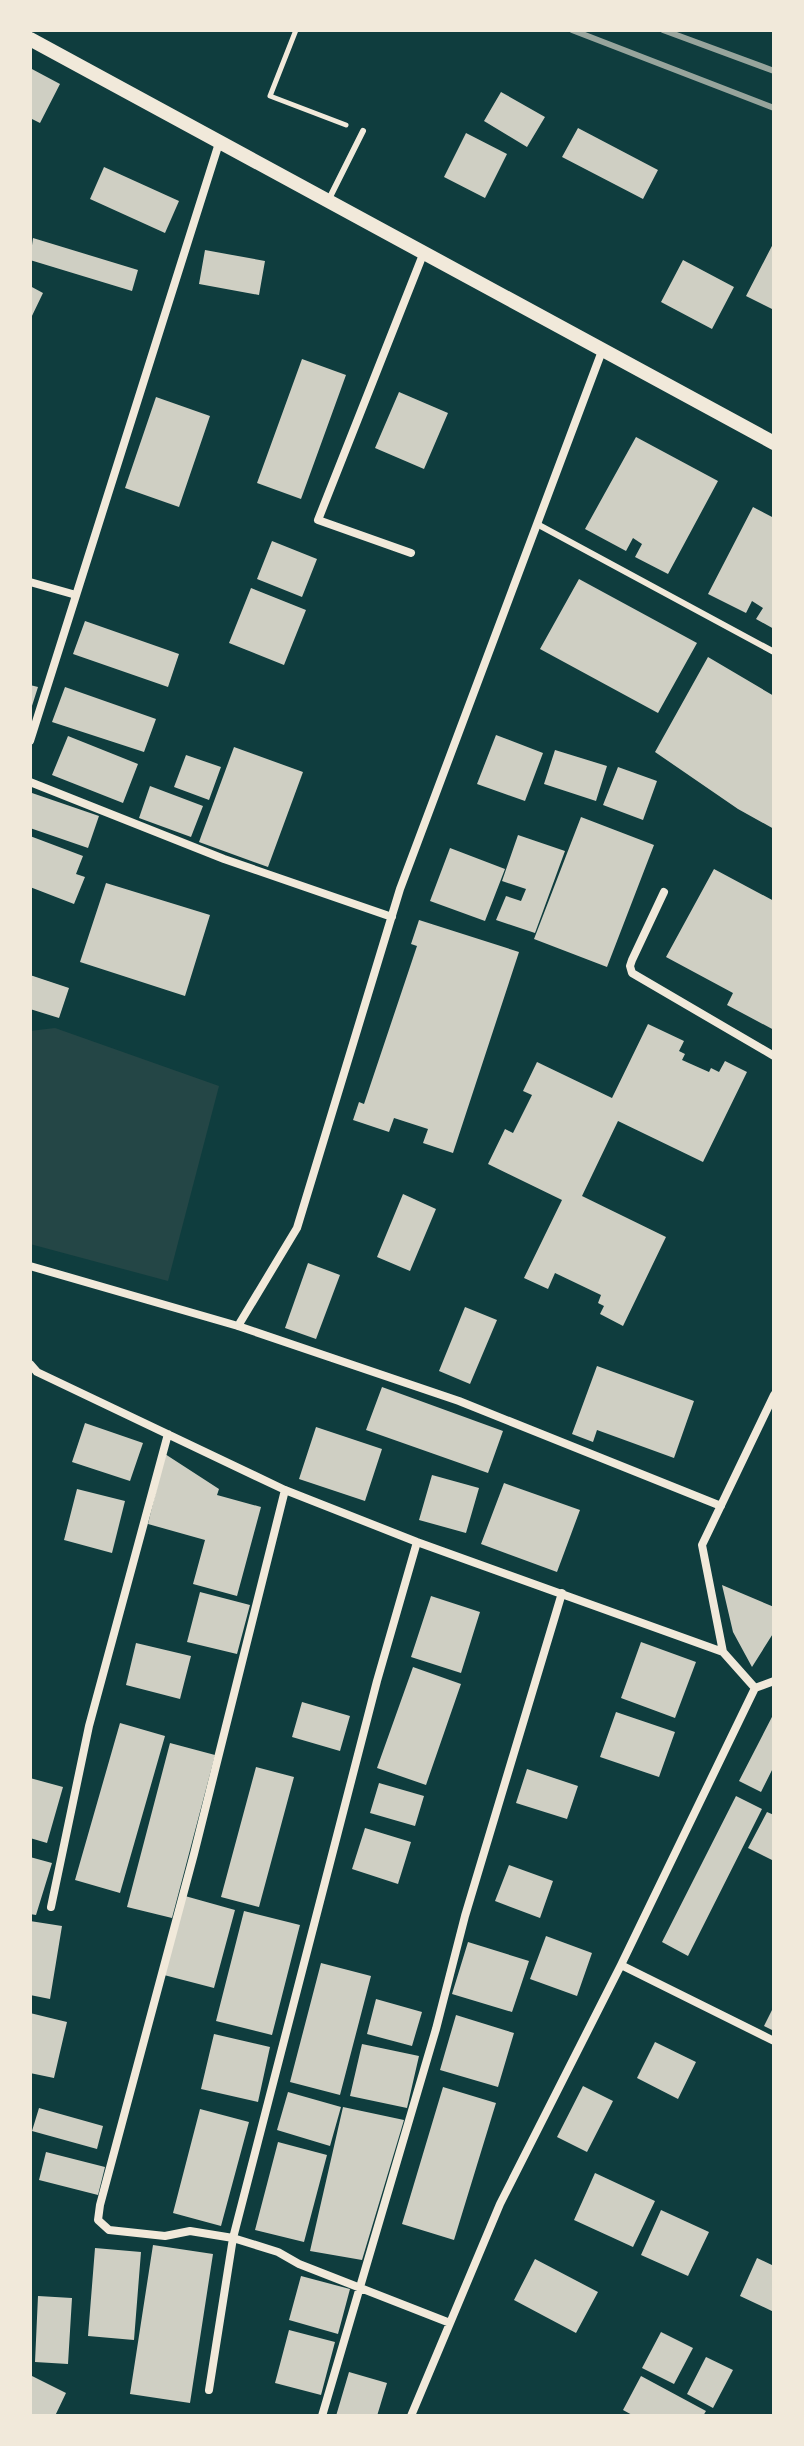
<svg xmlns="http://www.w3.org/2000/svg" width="804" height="2446" viewBox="0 0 804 2446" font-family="Barlow,sans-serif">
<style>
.green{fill:#244646}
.building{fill:#cfcfc3}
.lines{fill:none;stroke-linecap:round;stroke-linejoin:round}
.path{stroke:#f1e9da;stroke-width:5}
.service{stroke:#f1e9da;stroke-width:6}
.minor{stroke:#f1e9da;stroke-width:8}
.tertiary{stroke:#f1e9da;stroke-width:14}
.rail{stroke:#97a49c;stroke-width:6}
</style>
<rect width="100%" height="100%" fill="#0f3d3e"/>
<path class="green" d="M55,1028L219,1086L168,1281L30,1244V1031Z"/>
<path class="building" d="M30,68L60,84L40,123L30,118Z
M501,92L545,117L527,147L484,121Z
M578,128L658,170L643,199L562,157Z
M466,133L507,154L485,198L444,177Z
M104,167L179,201L165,233L90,199Z
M33,238L138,270L132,291L30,260Z
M774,242V310L746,296Z
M205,250L265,261L259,295L199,284Z
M683,260L734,287L712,329L661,302Z
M30,286L43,293L30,320Z
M302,359L346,375L301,499L257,483Z
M399,392L448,413L424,469L375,448Z
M156,397L210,416L179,507L125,488Z
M636,437L718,481L668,574L635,557L642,544L633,538L626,551L585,529Z
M753,507L774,518V629L756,619L763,608L752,601L746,613L708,594Z
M272,541L317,559L302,597L257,579Z
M579,579L697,643L658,713L540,649Z
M251,588L306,610L284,665L229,643Z
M85,621L179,654L168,687L73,654Z
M708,657L774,696V829L738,809L655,752Z
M30,685L38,687L31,709H30Z
M65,687L156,719L144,752L52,722Z
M496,735L543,753L525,801L477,784Z
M68,736L138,764L123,803L52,775Z
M234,747L303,772L268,867L199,842Z
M555,750L607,766L596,801L544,784Z
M186,755L221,767L209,800L174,787Z
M618,767L657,781L643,820L603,805Z
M150,786L203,806L191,837L139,818Z
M32,793L99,816L88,848L30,828Z
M581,817L654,845L607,967L534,939Z
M518,835L565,851L535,933L496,920L506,896L521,901L526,889L502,881Z
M30,836L83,856L76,874L85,877L74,904L30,887Z
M450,848L505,869L485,921L430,901Z
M714,869L774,901V1030L727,1005L733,993L666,957Z
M106,883L210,915L185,996L80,962Z
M419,920L519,952L453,1153L423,1143L428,1129L394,1118L389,1132L353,1120L359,1102L364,1104L417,946L411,944Z
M30,975L69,988L59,1018L30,1009Z
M648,1024L684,1041L679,1051L685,1054L682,1060L709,1072L711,1068L719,1072L725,1061L747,1072L703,1162L618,1121L582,1196L666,1237L623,1326L600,1314L604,1306L598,1303L601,1295L555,1273L548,1289L524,1278L562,1200L488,1164L505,1129L513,1133L532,1095L523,1091L537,1062L612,1098Z
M403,1194L436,1209L410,1271L377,1257Z
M308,1263L340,1275L316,1339L285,1328Z
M465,1307L497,1320L470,1384L439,1371Z
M597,1366L694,1401L674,1458L597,1430L593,1442L572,1434Z
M382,1387L503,1431L488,1473L366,1430Z
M85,1423L143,1443L130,1481L72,1462Z
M316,1427L382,1449L365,1501L299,1479Z
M165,1454L219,1489L217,1495L261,1507L237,1596L193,1584L205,1540L148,1524Z
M432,1475L479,1488L466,1533L419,1520Z
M504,1483L580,1510L557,1572L481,1544Z
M77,1489L125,1501L112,1553L64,1540Z
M722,1585L774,1607V1632L752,1667L733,1632Z
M200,1592L250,1605L237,1654L187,1642Z
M431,1596L480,1612L461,1673L411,1657Z
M641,1642L696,1662L675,1718L621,1698Z
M136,1643L191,1656L180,1699L126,1685Z
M413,1667L461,1684L426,1785L377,1768Z
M302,1702L350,1716L340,1751L292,1737Z
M616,1712L675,1732L659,1777L600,1757Z
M774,1713V1766L761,1792L739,1781Z
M120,1723L165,1736L120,1893L75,1880Z
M170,1743L215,1755L172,1918L127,1907Z
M256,1767L294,1777L259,1907L221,1897Z
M527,1769L578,1786L567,1819L516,1803Z
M30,1778L63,1787L47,1843L30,1838Z
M379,1783L424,1796L415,1826L370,1813Z
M736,1796L762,1809L688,1956L662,1942Z
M767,1812L774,1815V1861L748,1848Z
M365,1828L411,1842L398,1884L352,1869Z
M30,1857L52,1863L36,1915L30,1914Z
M509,1865L553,1881L540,1918L495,1901Z
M185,1896L235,1910L214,1988L164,1975Z
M244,1911L300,1925L272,2035L216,2021Z
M30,1921L62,1926L50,1999L30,1995Z
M546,1936L592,1953L577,1996L530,1979Z
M468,1942L529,1961L512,2012L452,1994Z
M321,1963L371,1976L340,2095L290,2082Z
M376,1999L422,2012L412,2046L367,2034Z
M774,2006V2031L764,2026Z
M30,2013L67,2022L54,2078L30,2073Z
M456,2015L514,2033L498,2087L440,2070Z
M214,2034L270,2047L258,2102L201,2089Z
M655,2042L696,2062L678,2099L637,2078Z
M362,2044L419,2056L407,2108L350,2096Z
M583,2086L613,2101L587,2152L557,2137Z
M443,2087L496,2103L454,2240L402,2224Z
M288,2092L341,2107L330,2146L277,2130Z
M343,2107L404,2120L362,2260L310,2251Z
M39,2108L103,2126L97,2149L32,2131Z
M200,2109L249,2122L221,2226L173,2213Z
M278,2142L327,2155L304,2242L255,2230Z
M46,2152L105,2167L98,2195L39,2180Z
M595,2173L655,2201L633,2247L574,2220Z
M661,2210L709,2232L688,2276L641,2255Z
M153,2245L213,2254L190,2403L130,2394Z
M95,2248L141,2252L134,2340L88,2336Z
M757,2258L774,2266V2312L740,2296Z
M535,2259L598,2292L576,2333L514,2300Z
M301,2276L350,2289L338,2334L289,2320Z
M38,2296L72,2298L68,2364L35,2362Z
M289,2330L335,2342L321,2395L275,2383Z
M661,2332L693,2348L674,2384L642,2368Z
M706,2357L733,2370L713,2408L687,2394Z
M349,2372L387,2383L377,2416H336Z
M30,2375L66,2393L55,2416H30Z
M641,2376L706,2411L703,2416H634L623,2410Z"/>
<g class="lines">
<path class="path" d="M296,30L270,96L346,125"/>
<path class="service" d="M329,199L363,131
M537,524L774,652"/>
<path class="minor" d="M411,553L318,520L424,252
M30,582L76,595
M30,741L220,140
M30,782L224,859L392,917
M664,892L632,960L630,966L632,973L774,1056
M30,1266L238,1326L459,1401L721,1506
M238,1326L297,1228L400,889L602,351
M30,1364L37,1372L285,1490L417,1542L723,1652
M285,1490L194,1854L100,2205L98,2220L109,2230L165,2236L190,2231L233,2238L278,2252L299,2264L450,2323
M755,1688L723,1652L702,1545L774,1395
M51,1907L89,1726L168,1434
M621,1965L774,2041
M209,2390L233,2238L377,1681L417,1542
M322,2416L436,2029L465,1916L562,1593
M411,2416L500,2204L621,1965L755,1688L774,1681"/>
<path class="tertiary" d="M30,39L774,443"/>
<path class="rail" d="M572,30L774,108
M663,30L774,71"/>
</g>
<rect width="804" height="2446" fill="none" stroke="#f1e9da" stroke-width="64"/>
</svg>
